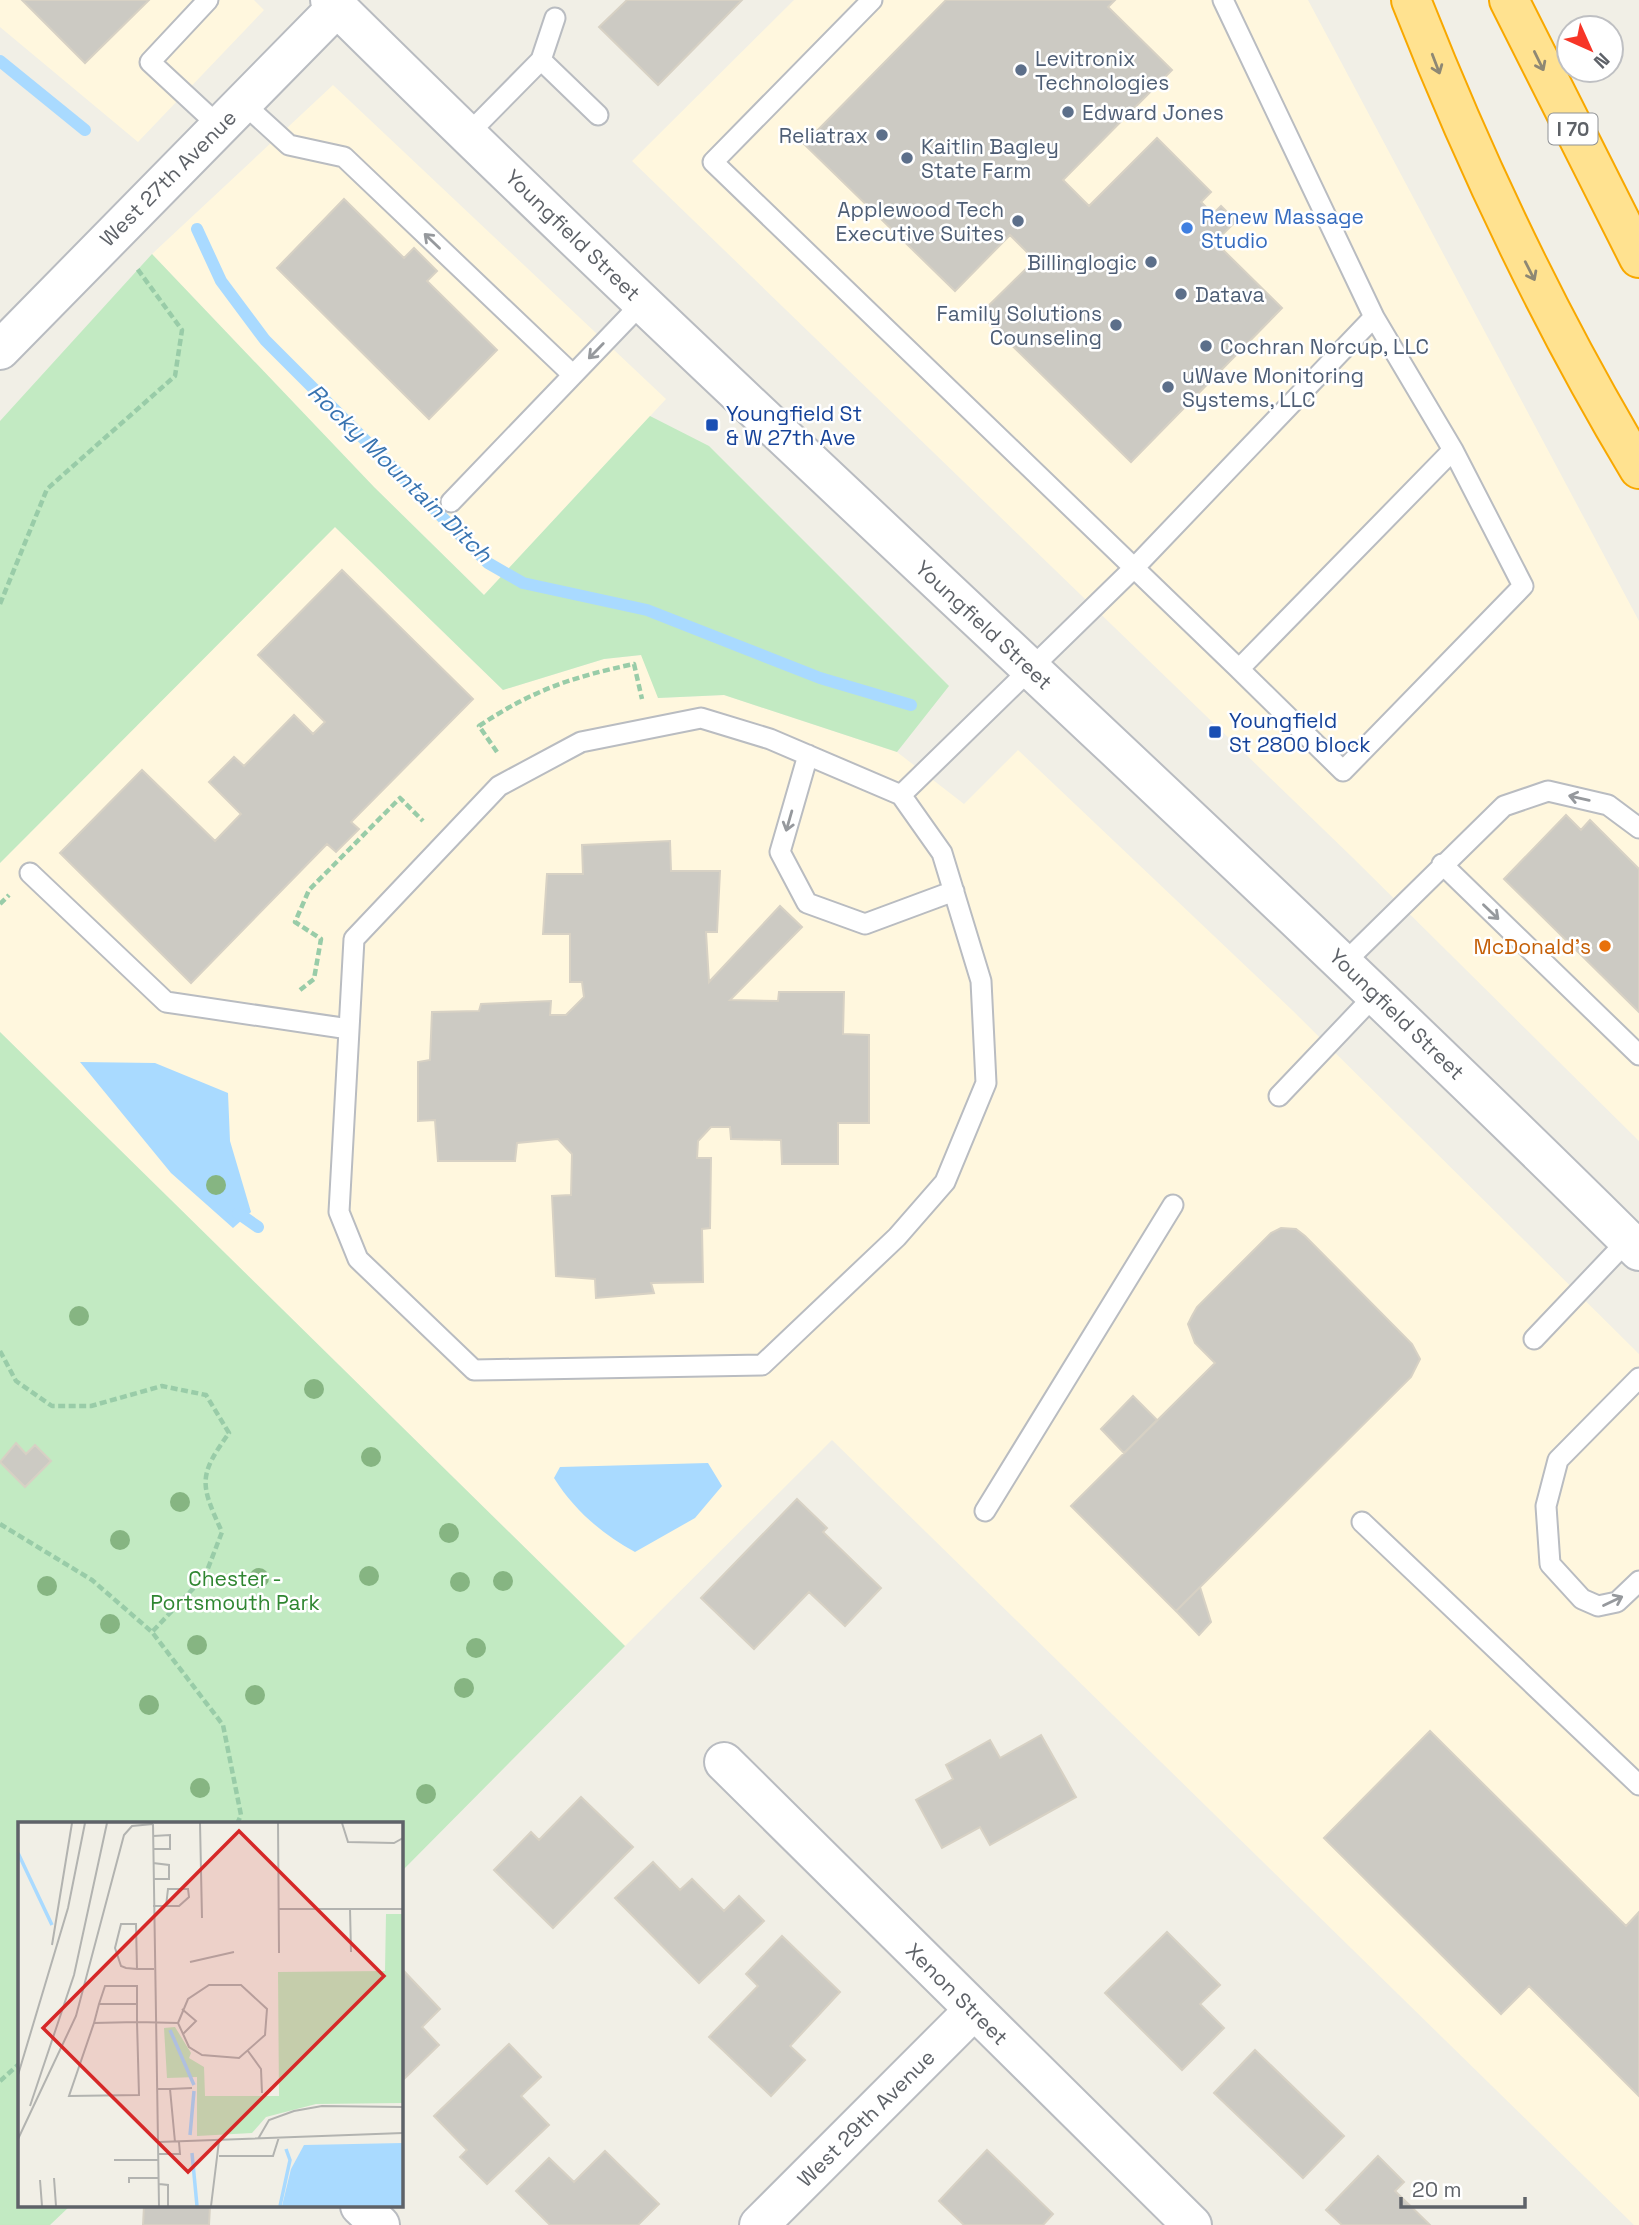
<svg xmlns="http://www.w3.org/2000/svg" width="1639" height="2225" viewBox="0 0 1639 2225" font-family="'Space Grotesk',sans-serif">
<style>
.commercial{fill:#fff7de}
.green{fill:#c2eac2}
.water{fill:#a9daff}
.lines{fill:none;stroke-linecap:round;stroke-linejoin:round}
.stream{stroke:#a9daff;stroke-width:12}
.building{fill:#cccac3;stroke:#d7d1c4;stroke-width:2}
.service-casing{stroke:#b9bcc1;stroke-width:23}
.minor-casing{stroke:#b9bcc1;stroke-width:42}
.tertiary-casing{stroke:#b9bcc1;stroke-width:42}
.motorway-casing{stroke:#f8a800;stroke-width:42}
.path{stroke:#99cca8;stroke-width:4.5;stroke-dasharray:7 3.5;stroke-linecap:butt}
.service{stroke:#fff;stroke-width:19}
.minor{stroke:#fff;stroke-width:38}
.tertiary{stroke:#fff;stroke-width:38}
.motorway{stroke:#ffe290;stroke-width:38}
.tree{fill:#86b582}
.oneway{stroke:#8e8874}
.oneway2{stroke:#96999d}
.service-dot{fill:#5c6f8a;stroke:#fff;stroke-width:2.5}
.shop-dot{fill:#3f7fe0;stroke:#fff;stroke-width:2.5}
.transit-dot{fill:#1a4fb4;stroke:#fff;stroke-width:2.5}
.food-dot{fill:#e8710a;stroke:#fff;stroke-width:2.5}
.labels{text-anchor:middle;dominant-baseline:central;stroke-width:5;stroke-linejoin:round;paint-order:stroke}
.shield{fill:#fff;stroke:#8e9195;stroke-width:2}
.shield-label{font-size:19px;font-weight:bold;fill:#5e6268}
.service-label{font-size:21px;fill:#4e5e75;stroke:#fff;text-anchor:start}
.street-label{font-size:21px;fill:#5e6268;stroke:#fff}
.shop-label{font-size:21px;fill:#366cbe;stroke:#fff;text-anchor:start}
.transit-label{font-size:21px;fill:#164399;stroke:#fff;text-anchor:start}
.food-label{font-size:21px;fill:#c56008;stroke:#fff;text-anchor:end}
.park-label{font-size:21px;fill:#2f8631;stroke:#fff}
.water-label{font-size:23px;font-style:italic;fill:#3974b1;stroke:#fff}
.inset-river{fill:none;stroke:#a9daff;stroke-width:3.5}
.inset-road{fill:none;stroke:#b2b3b0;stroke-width:2}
.view{fill:#d62828;fill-opacity:0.15;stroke:#d62828;stroke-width:3.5}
.inset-edge{fill:none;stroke:#5e6268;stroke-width:3.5}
</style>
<rect width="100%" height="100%" fill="#f1efe6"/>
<path class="commercial" d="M0,0H254L264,10L138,142L0,27Z
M794,0H1308L1639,621V1141L1352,857L632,161Z
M333,85L666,399L484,595L374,487L152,254Z
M335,527L503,690L604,659L642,655L659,698L724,695L897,752L964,804L1018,750L1292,1010L1639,1354V2225H1634L832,1440L625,1646L0,1032V863Z"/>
<path class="green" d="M152,254L374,487L484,595L650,416L709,446L949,686L897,752L724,695L658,698L641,655L604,659L503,690L335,527L0,863V421Z
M0,1032L625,1646L401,1872V1824H19V2206H70L50,2225H0Z"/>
<path class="water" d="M80,1062L155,1063L228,1093L230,1141L251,1212L233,1228L171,1173Z
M708,1463L722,1486L695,1518L635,1552C602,1534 574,1510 554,1478L560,1467Z"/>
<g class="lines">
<path class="stream" d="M0,61L85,130
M197,229L221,281L265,340L488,563L523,583L647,610L820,678L911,705
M238,1213L258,1227"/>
</g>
<path class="building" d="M22,0H149L85,63Z
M627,0H742L658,85L599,27Z
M946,0H1115L1108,7L1172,70L1063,180L1089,206L1157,138L1211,192L1201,202L1213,214L1221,206L1236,221L1215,242L1282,308L1131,462L980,314L1035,260L1010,235L955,291L804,144Z
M344,199L404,258L414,248L437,271L427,281L497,350L429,419L277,268Z
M342,570L473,699L351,822L359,829L336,852L327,844L191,983L60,853L142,770L215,841L241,814L209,782L234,757L244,766L294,715L313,734L325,722L258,655Z
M1566,815L1581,830L1590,820L1639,869V1012L1504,879Z
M670,841L671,871H720L717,932H706L709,982L780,906L802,927L730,1000L778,1001L779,992H844L843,1034L869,1035V1123H838V1164H782L781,1140L731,1139L730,1127H711L698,1141L697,1158H711L710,1228L702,1229L703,1282L651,1283L654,1293L596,1298L595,1279L556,1276L552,1196L571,1195L572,1154L558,1139L517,1143L515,1161H438L435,1120L418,1121V1062L430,1060L432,1012L479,1011L481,1004L551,1001L550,1015H566L584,997L582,982H570V934H543L547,874H583L582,845Z
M1281,1228L1296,1229L1305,1236L1412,1344L1420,1359L1411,1377L1176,1611L1071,1506L1215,1363L1195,1343L1188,1324L1192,1316L1197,1307L1271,1233Z
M1133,1396L1157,1420L1124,1453L1101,1429Z
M16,1443L26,1454L35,1445L51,1461L25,1487L0,1462Z
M797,1499L827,1528L823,1532L881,1588L845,1626L809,1592L754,1649L701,1598Z
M1200,1587L1211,1622L1199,1635L1176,1611Z
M1430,1731L1626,1926L1639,1912V2096L1529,1986L1501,2014L1324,1838Z
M1041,1735L1076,1797L990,1845L980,1827L942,1848L916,1800L953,1779L946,1765L990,1740L1000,1758Z
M581,1797L633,1847L553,1928L494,1870L531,1832L539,1840Z
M653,1862L680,1890L692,1879L724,1911L739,1896L764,1921L699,1983L615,1898Z
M1167,1932L1220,1985L1200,2004L1224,2028L1182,2070L1105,1993Z
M782,1936L840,1992L790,2046L805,2060L771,2096L709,2037L758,1986L746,1974Z
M401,1968L440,2009L422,2027L439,2045L401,2082Z
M509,2044L541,2077L521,2096L549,2125L487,2184L460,2157L467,2150L434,2116Z
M1255,2050L1344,2136L1303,2178L1214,2093Z
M987,2150L1053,2214L1043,2225H964L939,2201Z
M605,2151L659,2204L638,2225H550L516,2191L549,2158L574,2182Z
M1378,2156L1404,2182L1395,2191L1430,2225H1342L1326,2210Z
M144,2206H210L209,2225H143Z"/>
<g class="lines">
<g class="service-casing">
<path id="service" d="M208,0L150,62L219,126
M872,0L713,162L1239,669L1453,450L1374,317
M555,18L541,60L598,115
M243,103L289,145L344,157L573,375L643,302
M468,134L541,60
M451,502L573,375
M1239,669L1343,771L1523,586L1453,450
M808,755L780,852L807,903L865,924L954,891
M901,795L942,853L981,981L986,1083L945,1182L897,1237L762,1365L474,1370L358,1259L339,1212L354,939L499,786L581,742L701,718L770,739L901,795L1136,566L1374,317L1223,0
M1442,864L1639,1055
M30,873L166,1002L349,1029
M1344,963L1504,806L1548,791L1608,805L1639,828
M1279,1096L1376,994
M1534,1339L1628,1240
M1639,1378L1558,1460L1546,1506L1550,1564L1582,1599L1598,1606L1617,1602L1639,1581
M985,1511L1173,1205
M1362,1522L1639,1785"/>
</g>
<g class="minor-casing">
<path id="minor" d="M724,1762L1192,2225
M360,2206L380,2225
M759,2225L973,2011"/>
</g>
<g class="tertiary-casing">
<path id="tertiary" d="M330,0C759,425 1210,826 1639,1251
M0,350L337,7"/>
</g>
<g class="motorway-casing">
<path id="motorway" d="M1411,0C1475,163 1549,319 1639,469
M1509,0L1639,258"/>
</g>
<path class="path" d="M0,604L47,489L175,376L182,330L136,267
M497,752L479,726C533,690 572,677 634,664L642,699
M0,904L9,895
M300,990L314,979L321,939L295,922L309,890L400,798L423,821
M0,1351L16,1381L52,1406H91L162,1386L206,1395L229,1433C198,1476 200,1484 222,1532L205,1576L152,1632
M0,1524L92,1580L152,1632L223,1725L241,1815L237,1824
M0,2081L19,2064"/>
<use href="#service" class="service"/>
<use href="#minor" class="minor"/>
<use href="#tertiary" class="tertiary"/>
<use href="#motorway" class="motorway"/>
</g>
<g class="tree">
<circle cx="216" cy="1185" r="10"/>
<circle cx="79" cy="1316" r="10"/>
<circle cx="314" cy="1389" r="10"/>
<circle cx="371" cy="1457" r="10"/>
<circle cx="180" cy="1502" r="10"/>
<circle cx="449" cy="1533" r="10"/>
<circle cx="120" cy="1540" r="10"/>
<circle cx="369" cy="1576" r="10"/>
<circle cx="259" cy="1578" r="10"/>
<circle cx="503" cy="1581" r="10"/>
<circle cx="460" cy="1582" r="10"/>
<circle cx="47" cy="1586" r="10"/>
<circle cx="110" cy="1624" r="10"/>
<circle cx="197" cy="1645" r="10"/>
<circle cx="476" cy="1648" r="10"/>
<circle cx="464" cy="1688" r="10"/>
<circle cx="255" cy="1695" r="10"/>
<circle cx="149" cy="1705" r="10"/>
<circle cx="200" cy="1788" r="10"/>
<circle cx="426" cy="1794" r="10"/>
</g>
<defs><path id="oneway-shaft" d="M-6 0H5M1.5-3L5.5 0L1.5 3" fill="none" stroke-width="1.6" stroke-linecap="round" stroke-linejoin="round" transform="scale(1.75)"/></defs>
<g class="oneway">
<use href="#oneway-shaft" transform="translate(1539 61) rotate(64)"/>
<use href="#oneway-shaft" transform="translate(1436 64) rotate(69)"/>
<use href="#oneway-shaft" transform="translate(1530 271) rotate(63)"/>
</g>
<g class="oneway2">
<use href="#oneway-shaft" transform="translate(432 241) rotate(-136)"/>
<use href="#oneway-shaft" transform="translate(596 351) rotate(134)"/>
<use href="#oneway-shaft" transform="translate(1579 798) rotate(-167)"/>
<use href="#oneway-shaft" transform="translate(789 821) rotate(106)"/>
<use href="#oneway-shaft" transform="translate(1491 912) rotate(44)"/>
<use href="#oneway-shaft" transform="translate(1613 1601) rotate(-25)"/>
</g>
<g class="service-dot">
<circle cx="1021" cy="70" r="7"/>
<circle cx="1068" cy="112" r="7"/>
<circle cx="882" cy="135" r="7"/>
<circle cx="907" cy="158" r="7"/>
<circle cx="1018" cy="221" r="7"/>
<circle cx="1151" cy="262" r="7"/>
<circle cx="1181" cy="294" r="7"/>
<circle cx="1116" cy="325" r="7"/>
<circle cx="1206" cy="346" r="7"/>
<circle cx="1168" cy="387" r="7"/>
</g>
<circle class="shop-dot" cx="1187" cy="228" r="7"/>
<g class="transit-dot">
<rect x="705" y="418" width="14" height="14" rx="3.5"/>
<rect x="1208" y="725" width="14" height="14" rx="3.5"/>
</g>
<circle class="food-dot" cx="1605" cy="946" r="7"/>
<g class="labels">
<rect class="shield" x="1548.5" y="113.5" width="49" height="31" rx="5"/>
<g class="shield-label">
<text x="1573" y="129">I 70</text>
</g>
<g class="service-label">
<text x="1035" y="58">Levitronix<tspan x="1035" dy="24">Technologies</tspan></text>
<text x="1082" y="112">Edward Jones</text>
<text x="868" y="135" text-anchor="end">Reliatrax</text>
<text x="921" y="146">Kaitlin Bagley<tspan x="921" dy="24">State Farm</tspan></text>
<text x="1004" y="209" text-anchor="end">Applewood Tech<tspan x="1004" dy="24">Executive Suites</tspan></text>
<text x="1137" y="262" text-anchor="end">Billinglogic</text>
<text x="1195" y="294">Datava</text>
<text x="1102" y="313" text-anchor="end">Family Solutions<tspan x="1102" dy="24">Counseling</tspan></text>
<text x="1220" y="346">Cochran Norcup, LLC</text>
<text x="1182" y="375">uWave Monitoring<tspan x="1182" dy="24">Systems, LLC</tspan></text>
</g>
<g class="street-label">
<text transform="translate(168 178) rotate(-45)">West 27th Avenue</text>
<text transform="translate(573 235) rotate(44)">Youngfield Street</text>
<text transform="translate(984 625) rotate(43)">Youngfield Street</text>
<text transform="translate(1397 1014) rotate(44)">Youngfield Street</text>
<text transform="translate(957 1994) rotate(45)">Xenon Street</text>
<text transform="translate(866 2118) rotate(-45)">West 29th Avenue</text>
</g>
<g class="shop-label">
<text x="1201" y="216">Renew Massage<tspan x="1201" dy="24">Studio</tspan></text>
</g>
<g class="transit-label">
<text x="726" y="413">Youngfield St<tspan x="726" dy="24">&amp; W 27th Ave</tspan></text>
<text x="1229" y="720">Youngfield<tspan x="1229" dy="24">St 2800 block</tspan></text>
</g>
<g class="food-label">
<text x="1591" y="946">McDonald's</text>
</g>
<g class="park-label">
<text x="235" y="1578">Chester -<tspan x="235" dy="24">Portsmouth Park</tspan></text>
</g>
<g class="water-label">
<text transform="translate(400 473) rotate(44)">Rocky Mountain Ditch</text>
</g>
</g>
<g transform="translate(18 1822)">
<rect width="385" height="385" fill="#f1efe6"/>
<path d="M368,92H385V281L298,282L248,295L234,311L179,314V255L149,256L146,206L157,205L173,231L171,236L186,245L187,274H261L260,150L367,149Z" fill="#c2eac2"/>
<path d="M385,321V384H264L273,347L286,323Z" fill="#a9daff"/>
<path class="inset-river" d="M0,31L34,103M152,208L176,263M172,313L176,269M174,331L179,384M262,384L272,338L268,327"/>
<path class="inset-road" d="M182,1L184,96M260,1L261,131M324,1L330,20L376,21L385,16M135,2L141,384M135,14L152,13V27H135M135,41L151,43V57H135M135,84H161L171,75L170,67H150L148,84M261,87H385M332,87L333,130M34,123L54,1M172,140L216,130M119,147L118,102H103L97,126L103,144L108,146L119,147H136M81,182L87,164H119V182M164,187L178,199L165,212M76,201L81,182H119V200L121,273L51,274L76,201L119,200L160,201L171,225L184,233L221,236L247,213L249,187L223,163H191L170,177L160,201M230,229L243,247L244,271M0,253L50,86L67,1M140,267H152L157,320M152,267L174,266M12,284L56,153L89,1M0,317L58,194L106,13L114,4L135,2M240,317L251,298L276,289L304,284L385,285M141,320L385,311M141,332H162L161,320M201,334H255L261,315M96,338H141M36,356L38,384M22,358L24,384M111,361V356H141M141,362L150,363V384M193,384L201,319"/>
<path class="view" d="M221,9L366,154L170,350L25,206Z"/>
<rect width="385" height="385" class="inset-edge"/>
</g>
<g transform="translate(1590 49) rotate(135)"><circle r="33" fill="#ffffff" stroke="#bfc0c3" stroke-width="2"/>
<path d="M0-5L12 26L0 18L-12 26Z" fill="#f73527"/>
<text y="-10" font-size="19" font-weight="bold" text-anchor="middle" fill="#5e6268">N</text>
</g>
<path d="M1401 2197v10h124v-10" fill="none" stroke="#5e6268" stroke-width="3.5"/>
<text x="1412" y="2197" font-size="21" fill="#5e6268" stroke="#ffffff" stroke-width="5" paint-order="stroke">20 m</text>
</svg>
